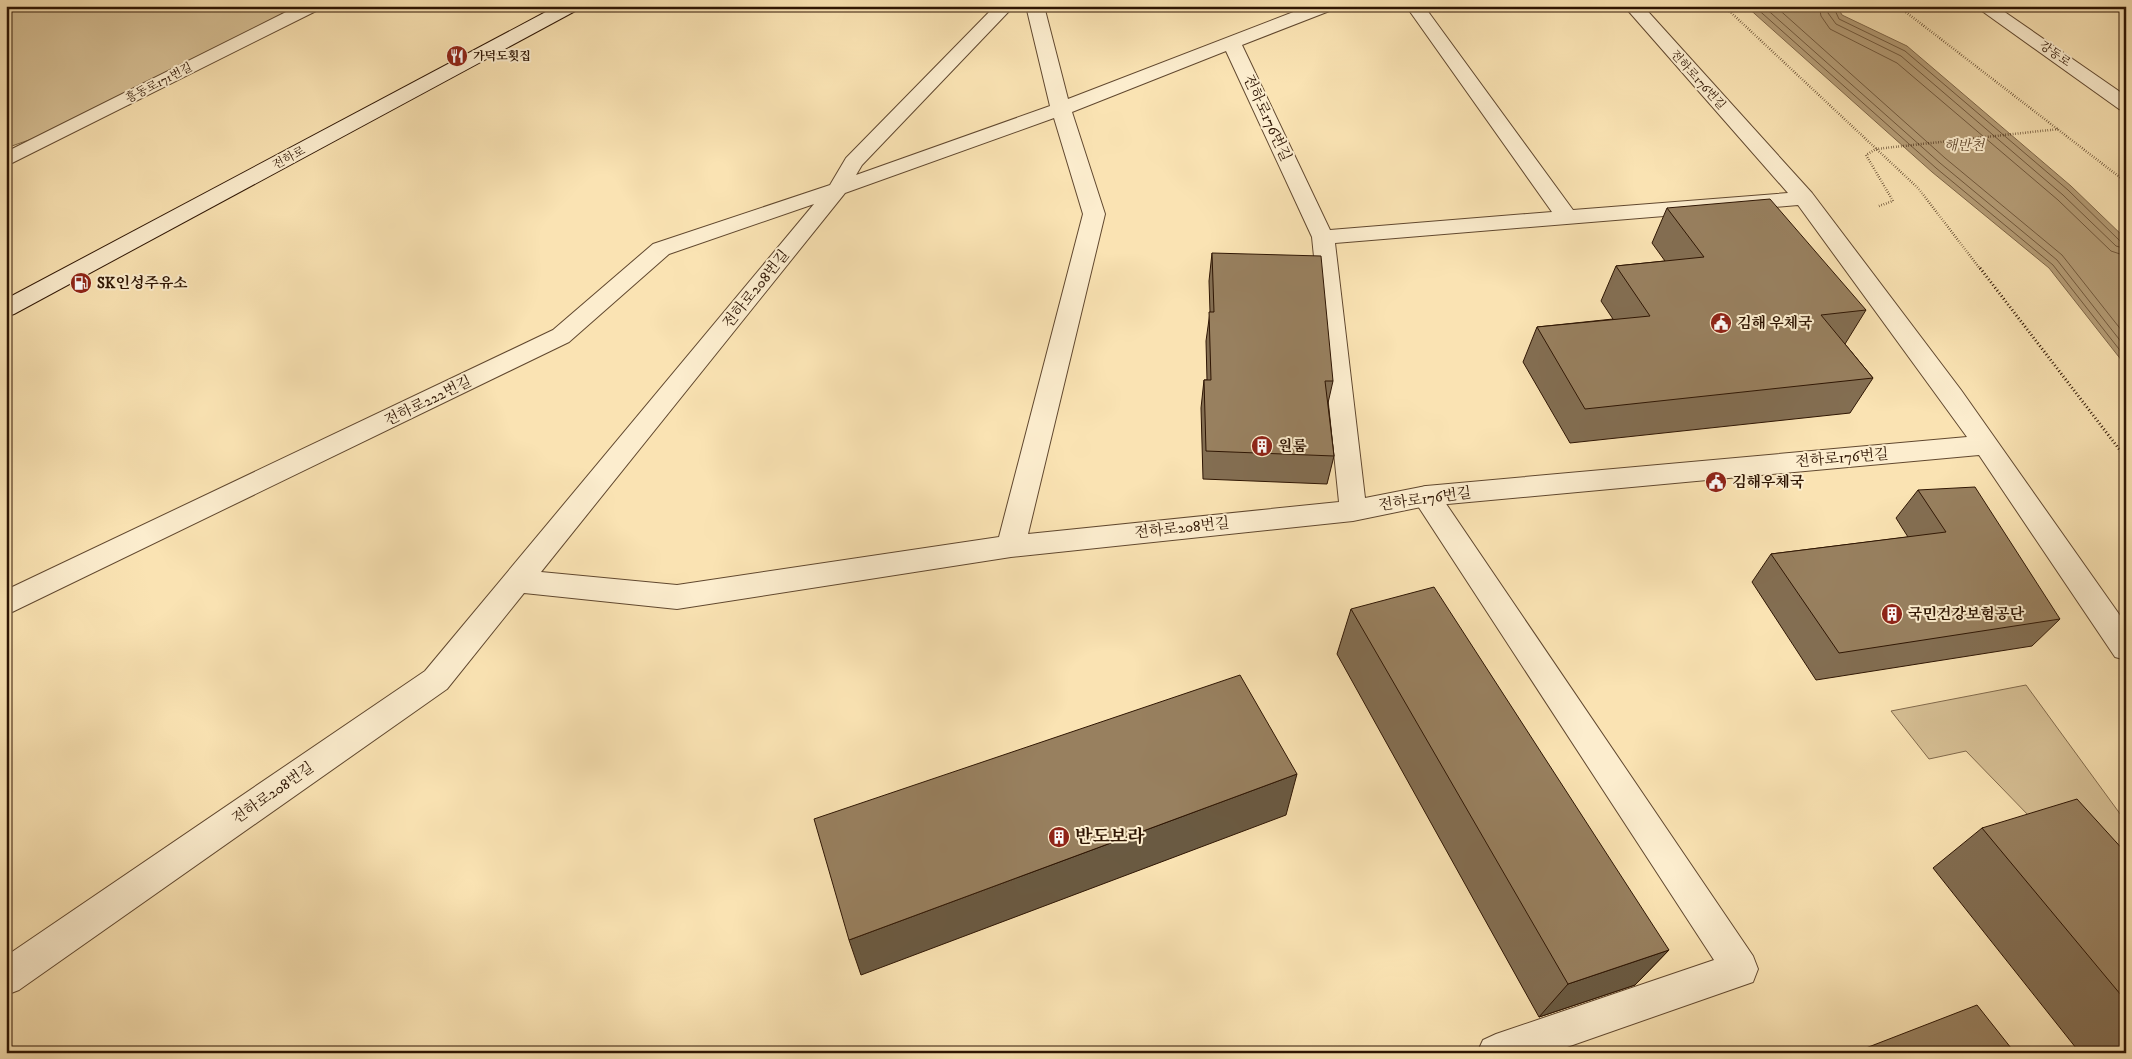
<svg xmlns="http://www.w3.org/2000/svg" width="2132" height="1059" viewBox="0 0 2132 1059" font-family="'IM FELL DW Pica','Noto Serif KR',serif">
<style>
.green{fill:#d7c095;stroke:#826a4c}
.water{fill:#b59d77;stroke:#7f6749}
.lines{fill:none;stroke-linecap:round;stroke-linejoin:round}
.shore{stroke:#72593d;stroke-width:1}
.service-casing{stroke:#61482f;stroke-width:2}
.minor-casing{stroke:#61482f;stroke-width:2}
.tertiary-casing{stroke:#61482f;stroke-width:2}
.secondary-casing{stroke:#2e1503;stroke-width:2}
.path-far1{stroke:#2e1503;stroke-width:2.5;stroke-dasharray:0.5 2;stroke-linecap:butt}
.path{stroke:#2e1503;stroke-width:3;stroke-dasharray:1 2.5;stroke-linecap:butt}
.service{fill:#fcedce;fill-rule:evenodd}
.minor{fill:#fcedce;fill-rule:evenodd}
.tertiary{fill:#fcedce;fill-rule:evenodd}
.secondary{fill:#fcedce;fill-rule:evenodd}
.wall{fill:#836e52;stroke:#2e1503}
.shaded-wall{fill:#6a5a42;stroke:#2e1503}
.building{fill:#98805f;stroke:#2e1503}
.labels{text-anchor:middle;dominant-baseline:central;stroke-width:4;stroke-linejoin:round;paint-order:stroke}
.far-street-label{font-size:12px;fill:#2e1503;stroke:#fcedce}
.far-poi-label{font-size:12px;font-weight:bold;fill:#2e1503;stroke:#fcedce;text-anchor:start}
.far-water-label{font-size:14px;font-style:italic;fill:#644b31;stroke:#fcedce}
.street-label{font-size:15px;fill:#2e1503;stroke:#fcedce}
.poi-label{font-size:15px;font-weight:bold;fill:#2e1503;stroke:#fcedce;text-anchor:start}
.near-poi-label{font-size:18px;font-weight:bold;fill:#2e1503;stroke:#fcedce;text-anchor:start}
</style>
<rect width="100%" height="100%" fill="#fae3b3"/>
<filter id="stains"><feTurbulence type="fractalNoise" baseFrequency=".004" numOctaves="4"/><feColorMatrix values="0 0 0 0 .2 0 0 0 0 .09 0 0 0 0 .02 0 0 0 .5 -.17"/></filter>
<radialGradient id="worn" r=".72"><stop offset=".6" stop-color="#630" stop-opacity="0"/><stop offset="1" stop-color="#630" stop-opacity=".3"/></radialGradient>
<path class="green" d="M6,6H297L221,56L129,105L6,148Z
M2026,685L2126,822V916L1966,751L1929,759L1891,711Z"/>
<path class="water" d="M1746,6H1837L1842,15L1907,46L2071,186L2126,239V366L2049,268L1932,172Z"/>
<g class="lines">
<path class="shore" d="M1754,6L1936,168L2053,265L2126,358
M1763,6L1940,163L2057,260L2126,348
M1775,6L1945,158L2062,255L2126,336
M1819,6L1821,16L1830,29L1897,63L2058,200L2111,251L2126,256
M1827,6L1828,13L1836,24L1901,56L2063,195L2116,246L2126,249
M1833,6L1839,19L1905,51L2068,190L2120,241L2126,242"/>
<g class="service-casing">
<path id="service" d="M1426,486L1436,489L1753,956L1758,969L1753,982L1550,1053H1477L1483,1040L1496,1034L1714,960L1416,503L1413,496L1416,489Z"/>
</g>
<g class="minor-casing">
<path id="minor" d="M298,6H321L318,10L6,166V152Z
M995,6H1014L862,165L856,175L1050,106L1026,6H1044L1068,99L1309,6H1335L1332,10L1242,45L1330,230L1552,212L1406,6H1424L1573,210L1788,193L1624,6H1643L1812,193L1961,390L2126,624V660L2115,657L1979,455L1426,506L1353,521L1011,557L677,609L524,593L447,689L19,990L6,995V956L425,671L814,204L669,254L569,342L6,615V590L553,330L653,244L830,185L846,158ZM1226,51L1312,237L1339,502L1028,534L1105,214L1072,112ZM1054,118L1083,214L999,537L677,585L541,572L845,193ZM1798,205L1967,437L1426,486L1365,498L1335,243Z"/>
</g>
<g class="tertiary-casing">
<path id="tertiary" d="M1975,6H1996L2126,96V111L2119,109Z"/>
</g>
<g class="secondary-casing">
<path id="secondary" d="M557,6H580L577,10L14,314L6,317V299Z"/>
</g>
<path class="path-far1" d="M1724,6L1918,188L1981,270
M1898,6L2126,182
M1879,206L1893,201L1866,155L1876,149L2059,129"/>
<path class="path" d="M1980,268L2126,458"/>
<use href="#service" class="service"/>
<use href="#minor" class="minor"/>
<use href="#tertiary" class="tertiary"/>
<use href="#secondary" class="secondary"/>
</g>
<path class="wall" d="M1667,208L1866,310L1845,344L1873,378L1850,413L1570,443L1523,362L1537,327L1613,319L1601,301L1616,266L1665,261L1652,243Z
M1212,253L1333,381L1328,403L1334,456L1327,484L1203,479L1201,408L1204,380H1207L1206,341L1210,312L1209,281Z
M1918,490L2060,619L2032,646L1816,680L1752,582L1771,554L1908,537L1896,518Z
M1351,609L1669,950L1635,985L1539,1017L1337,654Z
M1982,828L2126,853V1053H2080L1933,868Z"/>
<path class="shaded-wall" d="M1297,774L1286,815L861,975L849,940Z
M1669,950L1635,985L1539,1017L1568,984Z"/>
<path class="building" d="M1770,199L1866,310L1821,315L1873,378L1585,409L1537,327L1650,316L1616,266L1704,257L1667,208Z
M1212,253L1321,256L1333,381H1325L1334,456L1206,451L1204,380H1211L1209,312H1214Z
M1975,487L2060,619L1839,653L1771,554L1946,532L1918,490Z
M1434,587L1669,950L1568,984L1351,609Z
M1240,675L1297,774L849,940L814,819Z
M2077,799L2126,853V1001L1982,828Z
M1977,1005L2015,1053H1853Z"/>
<defs>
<g id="restaurant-disc" transform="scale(1.125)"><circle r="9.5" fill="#8f2418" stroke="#fcedce"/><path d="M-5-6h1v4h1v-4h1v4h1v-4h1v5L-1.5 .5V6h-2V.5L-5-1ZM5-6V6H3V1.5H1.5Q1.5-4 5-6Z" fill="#fff"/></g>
<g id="fuel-disc" transform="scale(1.125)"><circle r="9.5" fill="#8f2418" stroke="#fcedce"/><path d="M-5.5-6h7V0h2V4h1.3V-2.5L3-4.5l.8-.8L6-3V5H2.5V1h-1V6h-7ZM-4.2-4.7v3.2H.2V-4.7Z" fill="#fff"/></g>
<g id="civic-disc" transform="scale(1.125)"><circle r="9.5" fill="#8f2418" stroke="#fcedce"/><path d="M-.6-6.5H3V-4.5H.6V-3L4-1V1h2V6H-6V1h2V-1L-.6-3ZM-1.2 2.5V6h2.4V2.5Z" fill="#fff"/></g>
<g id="building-disc" transform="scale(1.125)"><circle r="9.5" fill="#8f2418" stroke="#fcedce"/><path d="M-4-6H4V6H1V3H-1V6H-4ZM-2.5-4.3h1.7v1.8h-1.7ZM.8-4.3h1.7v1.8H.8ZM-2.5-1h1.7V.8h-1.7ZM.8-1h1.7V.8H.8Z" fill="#fff"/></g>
</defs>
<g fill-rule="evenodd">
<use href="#restaurant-disc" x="457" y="56"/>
<use href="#fuel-disc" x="81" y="283"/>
<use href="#civic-disc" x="1721" y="323"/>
<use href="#building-disc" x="1262" y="446"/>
<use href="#civic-disc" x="1716" y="482"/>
<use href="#building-disc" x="1892" y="614"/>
<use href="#building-disc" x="1059" y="837"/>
</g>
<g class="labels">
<g class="far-street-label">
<text transform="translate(2055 54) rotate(35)">강동로</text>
<text transform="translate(1698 80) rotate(48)">전하로176번길</text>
<text transform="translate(159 83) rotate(-27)">흥동로171번길</text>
<text transform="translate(289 158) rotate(-28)">전하로</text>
</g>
<g class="far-poi-label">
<text x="473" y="56">가덕도횟집</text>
</g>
<g class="far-water-label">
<text x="1964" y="146">해반천</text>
</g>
<g class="street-label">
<text transform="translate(1267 118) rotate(65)">전하로176번길</text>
<text transform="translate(756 289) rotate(-51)">전하로208번길</text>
<text transform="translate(428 401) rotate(-26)">전하로222번길</text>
<text transform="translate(1842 458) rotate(-5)">전하로176번길</text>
<text transform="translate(1425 499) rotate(-8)">전하로176번길</text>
<text transform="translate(1182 528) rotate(-6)">전하로208번길</text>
<text transform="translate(273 793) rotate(-35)">전하로208번길</text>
</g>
<g class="poi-label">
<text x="97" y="283">SK인성주유소</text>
<text x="1737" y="323">김해 우체국</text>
<text x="1278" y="446">원룸</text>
<text x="1732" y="482">김해우체국</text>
<text x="1908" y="614">국민건강보험공단</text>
</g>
<g class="near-poi-label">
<text x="1075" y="837">반도보라</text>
</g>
</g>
<rect width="2132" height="1059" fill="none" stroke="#fae3b3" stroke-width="25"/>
<rect x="8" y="8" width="2117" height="1044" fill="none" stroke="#2e1503" stroke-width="2.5"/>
<rect x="12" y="12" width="2107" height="1034" fill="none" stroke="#2e1503"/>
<rect width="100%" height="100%" filter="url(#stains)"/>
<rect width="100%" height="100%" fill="url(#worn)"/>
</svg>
